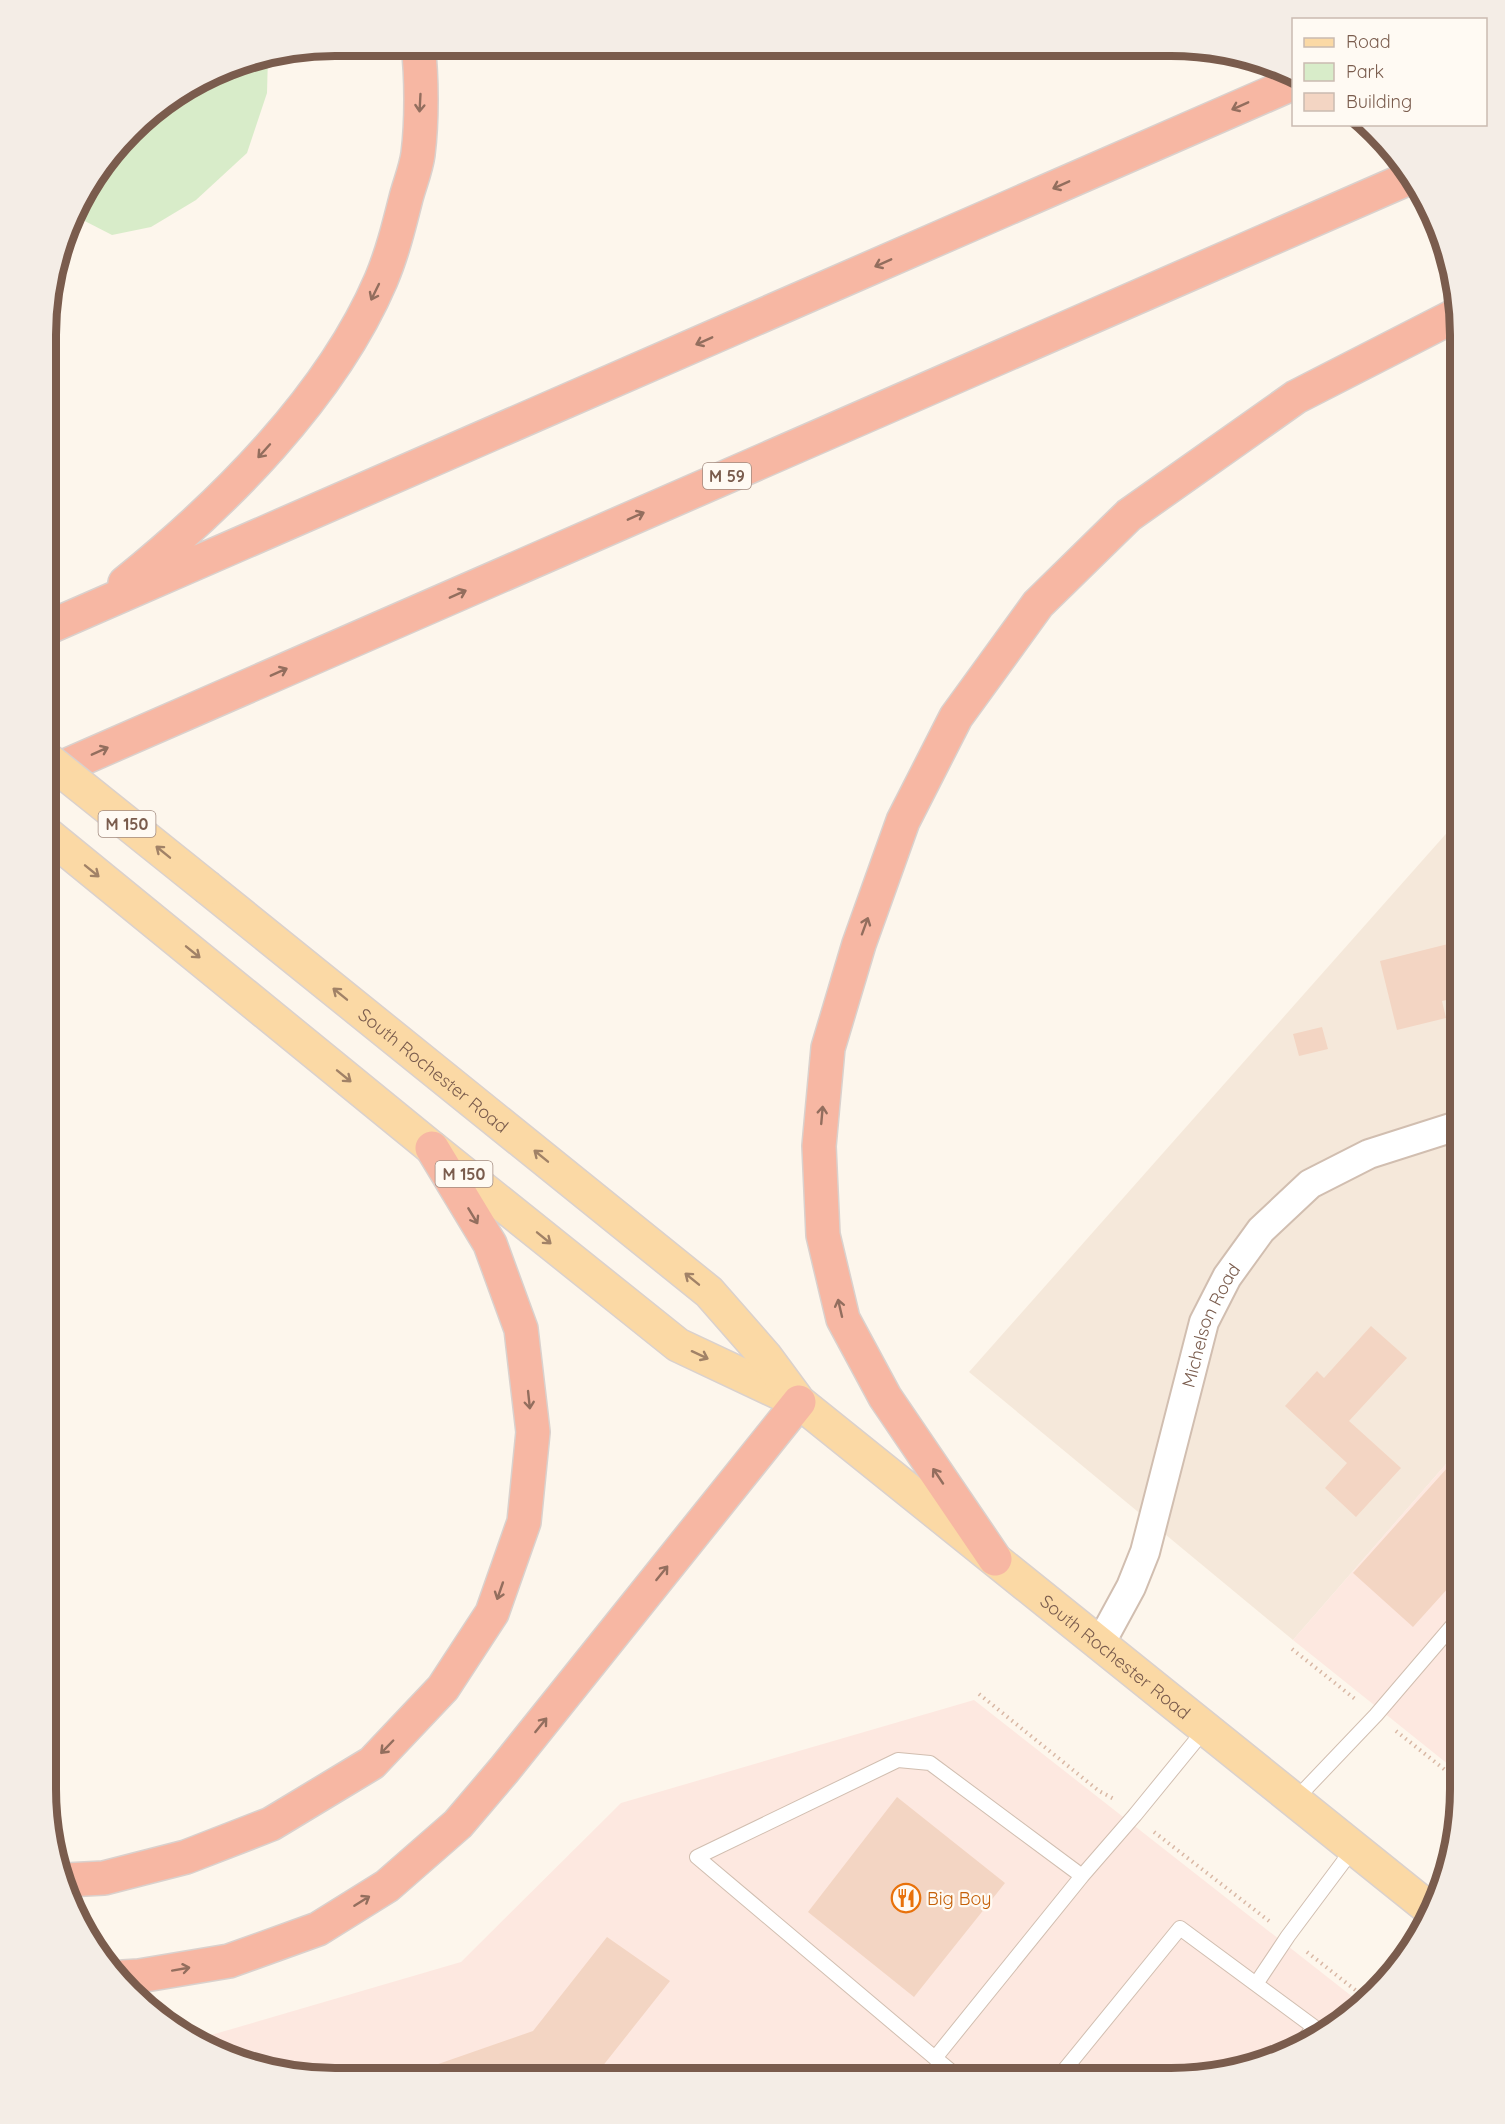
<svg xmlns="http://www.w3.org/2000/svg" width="1505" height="2124" viewBox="0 0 1505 2124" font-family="Quicksand,sans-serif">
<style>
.residential{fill:#f5e8da}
.commercial{fill:#fde8e0}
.green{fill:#d8ecc9}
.building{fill:#f3d5c3}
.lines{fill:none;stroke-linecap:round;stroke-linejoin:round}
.service-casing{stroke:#d1beb0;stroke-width:16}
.minor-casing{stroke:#d1beb0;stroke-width:32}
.primary-casing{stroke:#dad1cd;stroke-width:36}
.motorway-casing{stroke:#dad1cd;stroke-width:36}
.path{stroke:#d9b8a5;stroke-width:4;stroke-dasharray:1.5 4.5;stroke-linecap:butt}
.service{stroke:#fff;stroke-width:14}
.minor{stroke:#fff;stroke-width:28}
.primary{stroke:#fbd9a5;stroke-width:33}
.motorway{stroke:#f7b7a3;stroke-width:33}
.primary-bridge-casing{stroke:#dad1cd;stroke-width:36;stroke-linecap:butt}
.primary-bridge{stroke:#fbd9a5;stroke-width:33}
.oneway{stroke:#936e5e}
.oneway2{stroke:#a18267}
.labels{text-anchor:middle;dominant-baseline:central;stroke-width:4.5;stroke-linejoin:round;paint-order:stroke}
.shield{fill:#fffaf3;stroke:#a28b7f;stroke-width:1.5}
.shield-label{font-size:16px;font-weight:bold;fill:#7a5c4d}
.street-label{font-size:18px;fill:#7a5c4d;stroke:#fffaf3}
.food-label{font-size:18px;fill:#c56008;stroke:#fffaf3;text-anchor:start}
.rim{fill:none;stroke:#7a5c4d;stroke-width:8}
</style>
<rect width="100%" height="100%" fill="#fdf6ec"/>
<path class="residential" d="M1460,818V1448L1293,1640L969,1372Z"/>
<path class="commercial" d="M1460,1448L1459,1773L1293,1640Z
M974,1700L1363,2005L1298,2049L1171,2079L297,2077L224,2057L194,2040L461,1962L621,1803Z"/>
<path class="green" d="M268,56L267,93L247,153L196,200L151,227L112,235L75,216L84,190L144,117L241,60Z"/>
<path class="building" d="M1460,941V997L1442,1001L1446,1018L1397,1030L1380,961Z
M1322,1027L1328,1049L1299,1056L1293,1034Z
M1371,1326L1407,1358L1349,1421L1401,1468L1356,1517L1325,1488L1347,1463L1285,1406L1317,1371L1324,1378Z
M1448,1467L1459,1477V1576L1413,1627L1353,1573Z
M897,1797L1005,1883L914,1997L808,1912Z
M607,1937L670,1981L594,2077H401L533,2031Z"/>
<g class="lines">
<g class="service-casing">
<path id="service" d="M1295,1800L1376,1715L1459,1618
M1082,1876L930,1763L898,1760L697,1857L935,2058L1082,1876L1135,1815L1206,1728
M1256,1984L1288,1936L1353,1849
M935,2058L959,2078
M1057,2079L1180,1928L1314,2027L1296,2050"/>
</g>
<g class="minor-casing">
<g id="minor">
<path id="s1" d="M1100,1644L1131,1587L1145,1552L1204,1322L1227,1277L1261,1230L1310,1184L1369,1154L1460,1125"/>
</g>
</g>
<g class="primary-casing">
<g id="primary">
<path id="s2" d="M47,834L432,1148L678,1345L799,1402L1431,1910"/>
<path id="s3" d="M208,888L709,1292L765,1356L796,1398"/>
</g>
</g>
<g class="motorway-casing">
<path id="motorway" d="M125,583C223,504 331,397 381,280C392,254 399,226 406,198C410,183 416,169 418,154C422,122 422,77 418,45
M47,628L1294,83
M47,774L1407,179
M995,1559L885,1397L843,1319L823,1235L819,1146L828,1048L859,944L903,821L956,717L1038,604L1129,515L1296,397L1456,315
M66,1880L104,1878L186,1857L271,1824L372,1763L443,1688L492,1613L524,1522L533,1432L521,1329L490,1244L432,1148
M123,1977L139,1976L229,1961L318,1929L387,1886L458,1824L504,1770L799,1402"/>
</g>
<path class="path" d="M1292,1649L1355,1699
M979,1694L1099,1791L1116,1800
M1396,1731L1459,1781
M1154,1832L1269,1921
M1307,1952L1368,2000"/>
<use href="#service" class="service"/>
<use href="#minor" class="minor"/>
<use href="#primary" class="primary"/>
<use href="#motorway" class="motorway"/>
<g class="primary-bridge-casing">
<path id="primary-bridge" d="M47,759L208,888"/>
</g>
<use href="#primary-bridge" class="primary-bridge"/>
</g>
<defs><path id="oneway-shaft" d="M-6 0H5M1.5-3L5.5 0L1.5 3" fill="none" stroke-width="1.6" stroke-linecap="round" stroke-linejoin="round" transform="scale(1.5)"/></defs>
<g class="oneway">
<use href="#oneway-shaft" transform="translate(420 103) rotate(93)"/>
<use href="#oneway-shaft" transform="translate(1240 106) rotate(156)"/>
<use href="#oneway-shaft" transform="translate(1061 185) rotate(156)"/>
<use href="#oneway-shaft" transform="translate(883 263) rotate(156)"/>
<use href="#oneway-shaft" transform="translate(375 292) rotate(116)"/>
<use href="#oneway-shaft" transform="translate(704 341) rotate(156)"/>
<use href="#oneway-shaft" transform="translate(264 451) rotate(132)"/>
<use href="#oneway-shaft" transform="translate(636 516) rotate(-24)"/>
<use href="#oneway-shaft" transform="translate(458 594) rotate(-24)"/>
<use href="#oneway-shaft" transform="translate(279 672) rotate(-24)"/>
<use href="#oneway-shaft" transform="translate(100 751) rotate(-24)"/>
<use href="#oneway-shaft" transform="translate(865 926) rotate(-70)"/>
<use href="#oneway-shaft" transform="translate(822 1115) rotate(-85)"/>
<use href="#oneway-shaft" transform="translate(473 1216) rotate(59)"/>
<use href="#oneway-shaft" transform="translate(840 1308) rotate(-103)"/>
<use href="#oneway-shaft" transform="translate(529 1400) rotate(84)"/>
<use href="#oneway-shaft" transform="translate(938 1476) rotate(-124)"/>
<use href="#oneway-shaft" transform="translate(662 1573) rotate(-51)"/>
<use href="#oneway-shaft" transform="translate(500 1591) rotate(109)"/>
<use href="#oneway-shaft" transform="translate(541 1725) rotate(-51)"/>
<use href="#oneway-shaft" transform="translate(387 1747) rotate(134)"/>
<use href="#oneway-shaft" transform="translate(362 1901) rotate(-32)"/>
<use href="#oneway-shaft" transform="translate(181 1969) rotate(-10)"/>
</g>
<g class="oneway2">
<use href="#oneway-shaft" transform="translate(163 852) rotate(-141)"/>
<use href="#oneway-shaft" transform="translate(92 871) rotate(39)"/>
<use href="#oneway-shaft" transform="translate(193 952) rotate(39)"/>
<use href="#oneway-shaft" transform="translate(340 994) rotate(-141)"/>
<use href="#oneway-shaft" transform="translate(344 1076) rotate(39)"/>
<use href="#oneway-shaft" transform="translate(541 1156) rotate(-141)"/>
<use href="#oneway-shaft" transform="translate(544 1238) rotate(39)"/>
<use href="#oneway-shaft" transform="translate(692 1279) rotate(-141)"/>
<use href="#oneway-shaft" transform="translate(700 1355) rotate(25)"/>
</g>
<defs>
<g id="restaurant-ring" transform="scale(1.5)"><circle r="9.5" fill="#fffaf3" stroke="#e8710a" stroke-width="1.5"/><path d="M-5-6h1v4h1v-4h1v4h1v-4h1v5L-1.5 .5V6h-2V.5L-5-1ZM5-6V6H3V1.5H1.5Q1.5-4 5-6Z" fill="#e8710a"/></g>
</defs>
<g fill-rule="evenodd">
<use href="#restaurant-ring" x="906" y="1898"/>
</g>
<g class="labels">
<g class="shield">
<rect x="703" y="463" width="48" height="26" rx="4.5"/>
<rect x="98.5" y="811" width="57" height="26" rx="4.5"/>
<rect x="435.5" y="1161" width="57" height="26" rx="4.5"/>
</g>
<g class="shield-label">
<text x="727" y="476">M 59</text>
<text x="127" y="824">M 150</text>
<text x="464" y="1174">M 150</text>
</g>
<g class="street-label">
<text stroke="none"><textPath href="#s3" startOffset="290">South Rochester Road</textPath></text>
<text stroke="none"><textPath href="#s1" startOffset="339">Michelson Road</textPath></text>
<text stroke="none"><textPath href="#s2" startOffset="1352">South Rochester Road</textPath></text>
</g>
<g class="food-label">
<text x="927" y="1898">Big Boy</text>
</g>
</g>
<path d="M0 0H1505V2124H0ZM335 56H1171A279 279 0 0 1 1450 335V1789A279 279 0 0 1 1171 2068H335A279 279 0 0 1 56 1789V335A279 279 0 0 1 335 56Z" fill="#f4ede6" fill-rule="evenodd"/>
<path class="rim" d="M335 56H1171A279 279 0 0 1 1450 335V1789A279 279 0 0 1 1171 2068H335A279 279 0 0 1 56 1789V335A279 279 0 0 1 335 56Z"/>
<rect x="1292" y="18" width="195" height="108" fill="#fffaf3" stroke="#cabbb1" stroke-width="1.5"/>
<rect x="1304" y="38" width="30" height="9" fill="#fbd9a5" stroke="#cabbb1" stroke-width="1.5"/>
<text x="1346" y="48" font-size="18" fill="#7a5c4d">Road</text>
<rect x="1304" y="63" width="30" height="18" fill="#d8ecc9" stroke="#cabbb1" stroke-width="1.5"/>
<text x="1346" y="78" font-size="18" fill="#7a5c4d">Park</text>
<rect x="1304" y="93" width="30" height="18" fill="#f3d5c3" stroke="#cabbb1" stroke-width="1.5"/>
<text x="1346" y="108" font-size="18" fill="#7a5c4d">Building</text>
</svg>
